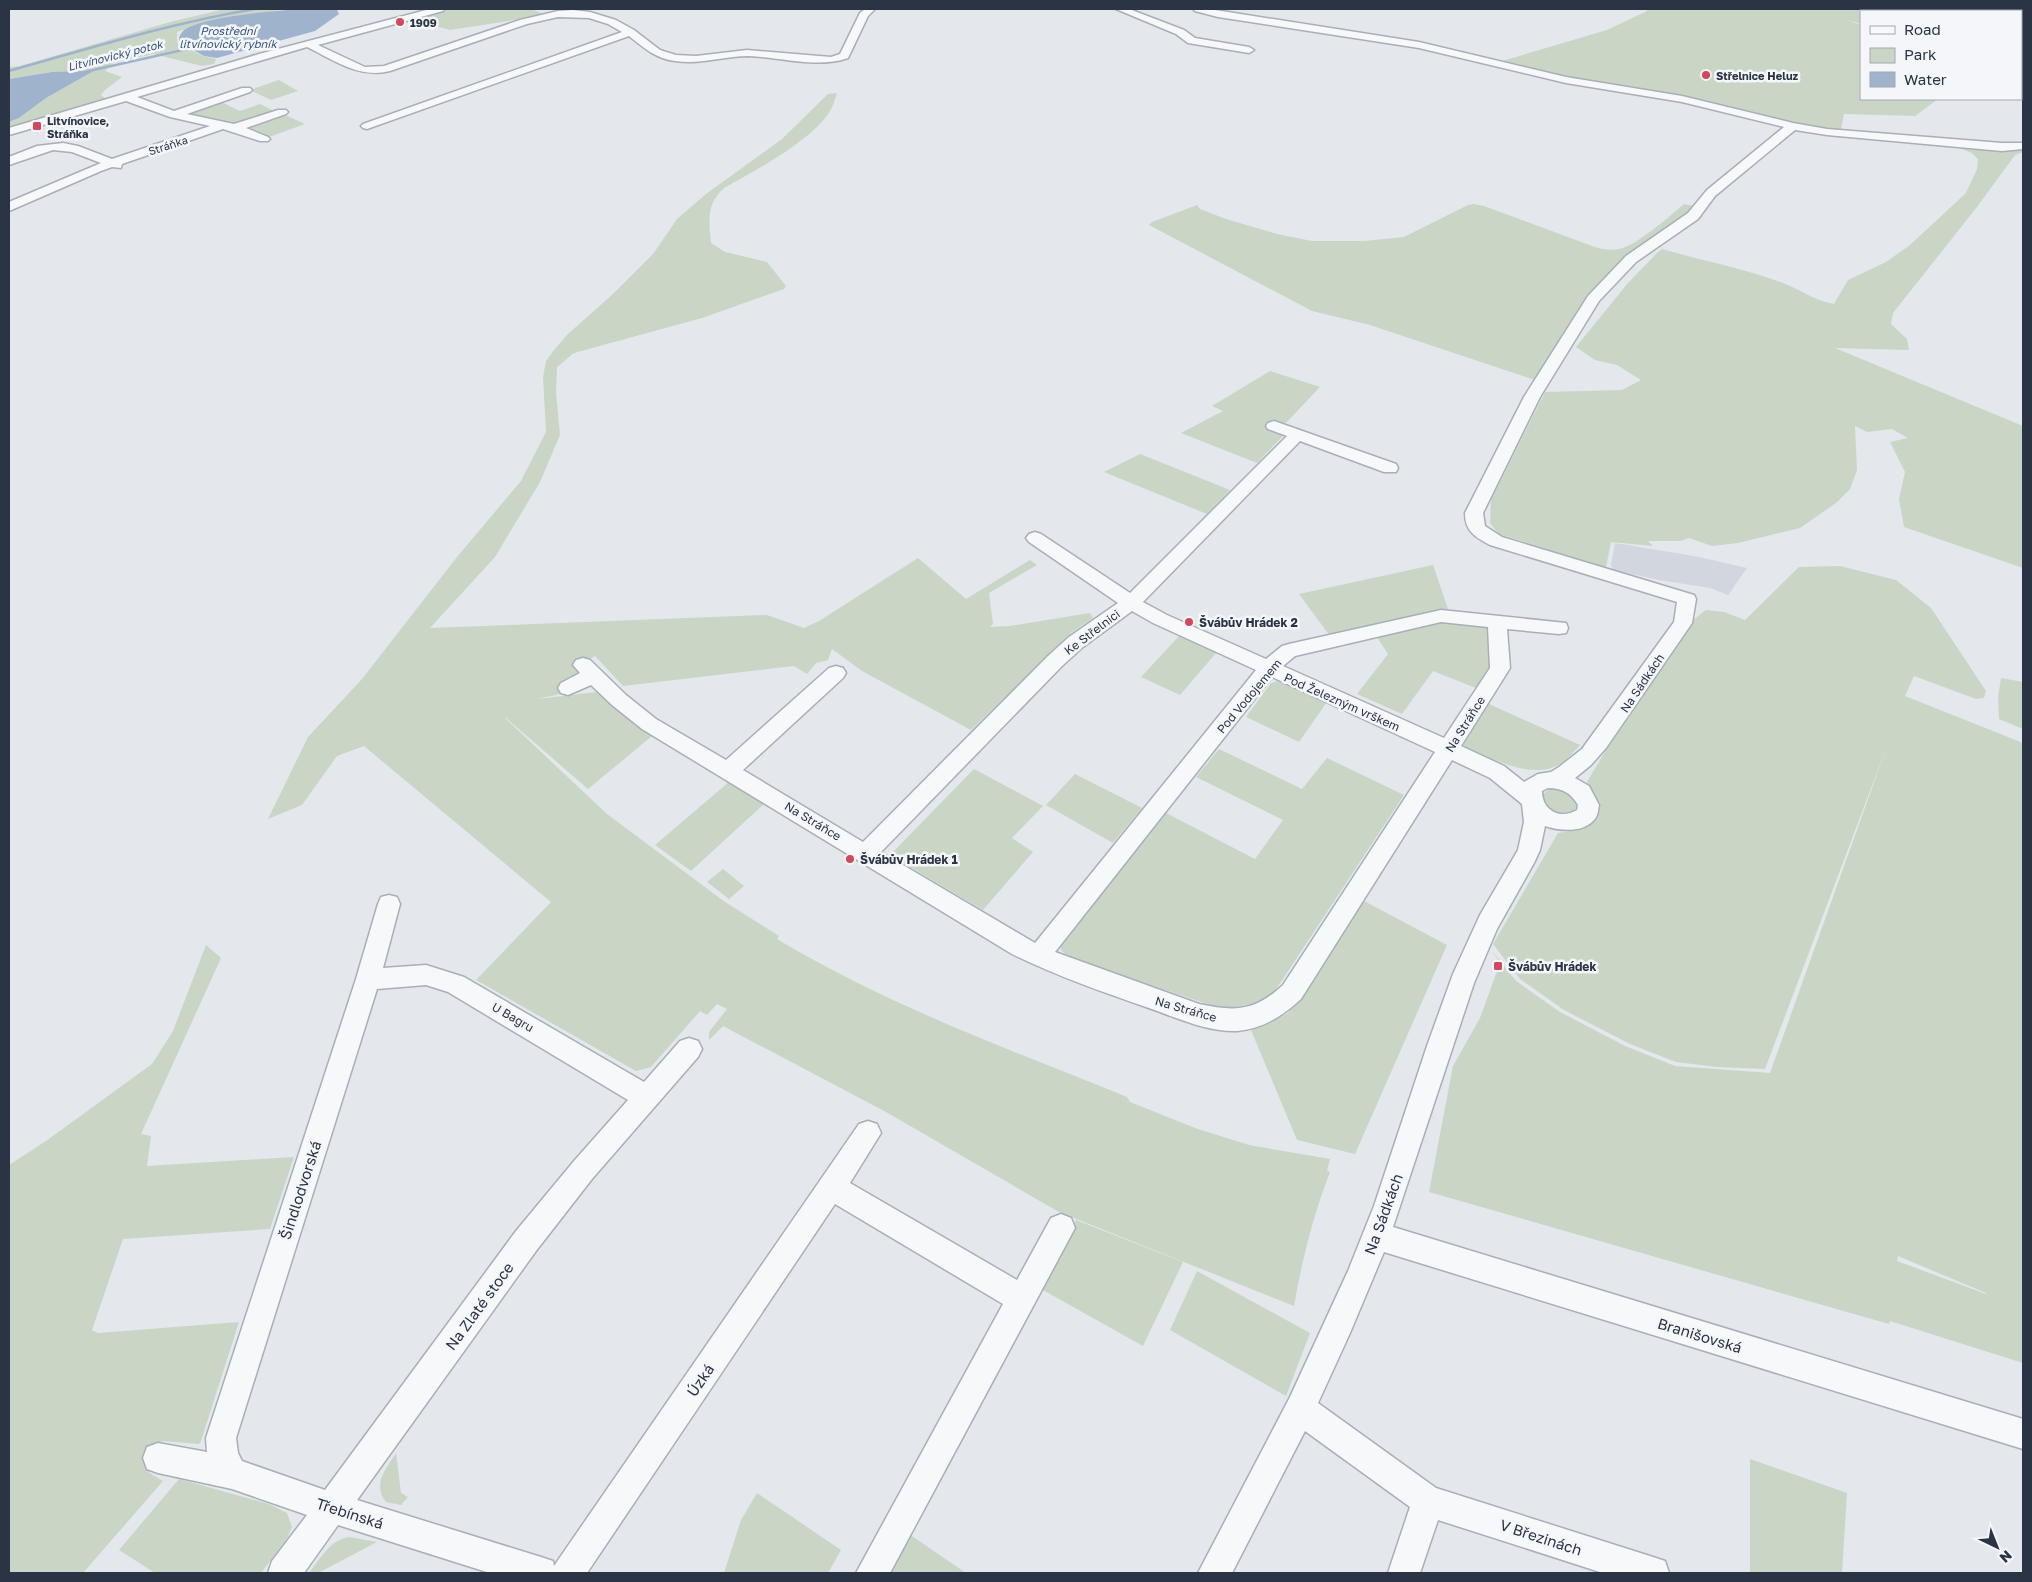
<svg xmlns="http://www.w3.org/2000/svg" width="2032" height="1582" viewBox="0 0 2032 1582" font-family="'Golos Text',sans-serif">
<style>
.built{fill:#d2d6de}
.green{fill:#c9d6c5;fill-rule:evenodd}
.water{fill:#9fb4cc}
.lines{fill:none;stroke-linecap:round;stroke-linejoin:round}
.stream{stroke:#9fb4cc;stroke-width:2.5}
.minor-casing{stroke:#a9aeb7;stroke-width:3}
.minor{fill:#f7f8fa;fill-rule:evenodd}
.poi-dot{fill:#d1495b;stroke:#f4f6f9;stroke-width:2}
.labels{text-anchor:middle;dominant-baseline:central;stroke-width:5;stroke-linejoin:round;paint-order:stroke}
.far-poi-label{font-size:11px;font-weight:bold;fill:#2b3445;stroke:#f4f6f9;text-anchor:start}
.far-water-label{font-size:11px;font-style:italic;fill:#34527a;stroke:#f4f6f9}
.far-street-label{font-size:11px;fill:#2b3445;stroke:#f4f6f9}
.poi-label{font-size:12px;font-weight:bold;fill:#2b3445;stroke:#f4f6f9;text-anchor:start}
.street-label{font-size:12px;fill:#2b3445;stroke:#f4f6f9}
.near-street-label{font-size:15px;fill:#2b3445;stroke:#f4f6f9}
</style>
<rect width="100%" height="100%" fill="#e4e7ec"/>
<path class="built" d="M1615,543L1699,557L1747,568L1728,595L1710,588L1659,580L1613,570L1611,565Z"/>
<path class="green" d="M225,9H290C251,14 214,18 177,32V43L203,56L216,59L214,64L202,66L153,54L113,63L105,71L122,77L105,90L101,95L106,99L9,127V122L19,118L46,98L92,72H52L9,79V67L20,66L170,22Z
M452,9H532L546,15L450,30L410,19Z
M1647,9H1990L1987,11H1861V24L1844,19L1861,25V99H1938L1915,116L1844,114L1841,130L1813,127L1579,81L1499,62L1607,30L1647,11Z
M279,80L298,91L271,100L250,90Z
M837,93C835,99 833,106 830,111C812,141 754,171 724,188C706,204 709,221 711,243L725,252L767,262L786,286L784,289L702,318L574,353L557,367L556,392L560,435L540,482L495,557L430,628L767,615L804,628L819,621L918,558L966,599L1030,560L1037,565L989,593L993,624L990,627L1010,626L1090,613L1093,618L1072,632L971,730L862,671L832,649L828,660L816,663L807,674L794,666L623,686L595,656L581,664V673L574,691L537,699L597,692L619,712L652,736L588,789L506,718L508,716L505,718L607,814L725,902L779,936L777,939C880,1001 997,1045 1110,1090L1127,1097L1130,1102L1195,1128L1249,1145L1330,1159L1327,1171L1330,1172C1313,1216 1302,1260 1294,1306L1059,1212L886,1112L723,1026L709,1040V1032L727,1009L717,1004L707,1015L700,1011L651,1067L636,1071L476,980L551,902L364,746L337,756L302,805L268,819L308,737L362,679L457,557L521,481L546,432L543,377L546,361L554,350L568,334L613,294L653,254L677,219L706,194L782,139L828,94Z
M219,101L240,111L260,104L276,112L235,124L186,115L188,112Z
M283,114L305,124L269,137L247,128L248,126Z
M1952,145L2000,149L2023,147V152L2015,155L1977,207L1893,313L1891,324L1907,339L1909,350L1835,348L2023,426V568L1904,527L1899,499L1905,472L1890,442L1908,438L1892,429L1867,432L1855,426L1857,470L1850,489L1836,503L1800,528L1738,543L1712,546L1689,538L1680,541H1648L1653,546L1611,542L1606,567L1499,534L1490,523L1491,500L1545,392L1622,390L1641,380L1617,365L1595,360L1576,347L1628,283L1657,253L1662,249C1703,261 1748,269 1788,285C1804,292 1816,301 1834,304L1848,280L1886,262L1910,245L1966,193L1977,169L1978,159L1972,153Z
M1473,204L1484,206L1592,246C1601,249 1609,251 1619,249C1636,246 1670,216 1684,204L1694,206C1671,234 1637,251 1611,274C1578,304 1558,343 1535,380L1370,325L1312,311L1149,225L1152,222L1197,205L1200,209L1226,219L1277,234L1312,241H1364L1404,237L1468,205Z
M1270,371L1320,387L1285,424L1272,421L1267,423L1269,424L1266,428L1280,434L1282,437L1257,463L1181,433L1223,411L1212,406Z
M1140,454L1230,490L1207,514L1104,472Z
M1433,565L1448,609L1330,636L1299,594Z
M1840,566L1896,580L1931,608L1986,691L1984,698L1976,699L1914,676L1905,696L2023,743V1363L1890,1321L1889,1324L1429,1192L1453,1066L1480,1018L1500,963L1493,952L1516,981L1560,1012L1625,1046L1675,1066L1770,1073L1887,746L1765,1069L1717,1067L1676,1062L1630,1044L1564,1010L1520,979L1493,944L1558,833C1595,828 1610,819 1587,782L1632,706L1688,624L1706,610L1724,612L1745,620L1799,567ZM1898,1256L1986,1293V1294L1897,1261Z
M1443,619L1490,625L1494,664L1476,688L1433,671L1402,714L1357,694L1388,654L1377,637Z
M1180,635L1217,652L1180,695L1141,677Z
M2001,678L2023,682V729L1999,719L1998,697Z
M1278,681L1288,684L1327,702L1299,742L1246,717L1271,683Z
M1489,704L1580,745C1574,751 1567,760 1560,764C1531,781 1493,758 1465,748L1463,742Z
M1219,749L1302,789L1327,758L1404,795L1275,991C1252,1006 1244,1007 1216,1007L1068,957L1061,950V943L1166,813L1255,859L1283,820L1196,777Z
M974,769L1043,806L1012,838L1033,852L983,910L890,855Z
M1075,774L1142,808L1113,843L1046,805Z
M729,782L765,803L691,871L655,845Z
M1550,789C1563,788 1570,793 1577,803C1576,824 1539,813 1543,794Z
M723,869L744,886L729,899L707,882Z
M1364,901L1447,945L1355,1154L1297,1140L1251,1030L1270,1023L1288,1013L1302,998Z
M206,945L221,958L141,1134L151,1136L147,1166L294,1157L270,1229L123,1239L92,1330L98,1333L239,1322L201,1441L199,1444L162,1441L148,1472L163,1481L83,1573H9V1165L46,1141L152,1064L173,1031Z
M1076,1220L1183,1262L1143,1346L1041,1289Z
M1197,1271L1310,1333L1286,1396L1170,1330Z
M396,1453L401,1493L408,1497L401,1505L386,1502C372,1484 386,1469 396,1453Z
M1750,1459L1847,1493L1842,1573H1750Z
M179,1479L269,1504L287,1513L292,1527L288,1537L261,1573H155L119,1550Z
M757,1493L841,1550L828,1573H724L741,1520Z
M906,1532L966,1573H883Z
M349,1537L377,1542L318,1573H309C320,1559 330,1540 349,1537Z"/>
<path class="water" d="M298,9H334L337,10L339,14L315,31L217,58L204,56L179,42V38C180,35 181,33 183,31C200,17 274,11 298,9Z
M90,71L92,72L46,98L19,118L9,122V79L52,72Z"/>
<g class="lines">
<path class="stream" d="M9,71C91,48 171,23 255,9
M80,73L196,47"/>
<g class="minor-casing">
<path id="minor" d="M430,9H445L443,11L318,45L365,67L384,66L520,20L558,11L573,10L590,12L616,20L634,30L660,50L676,55L696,56L747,50L831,57L840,54L860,13L865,9H875L868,16L848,58C817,69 781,57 748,56C724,56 700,65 675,61C656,59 643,47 629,36L367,129L363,128L361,126L363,124L622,32L608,24L589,18L558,17L527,24L390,71C359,79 334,60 307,47L137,97L174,111L242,88H250L252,90L250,92L187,114L234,124L278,110H286L288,112L286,114L246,128L268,137L270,139L268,141H260L223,129L122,164L121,168L112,167L101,171L9,211V202L101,163L72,152L53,150L9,165V157L37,146L63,143L78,146L112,159L210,126L170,117L126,101L9,135V128L259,54Z
M1116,9H1129L1184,30L1195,38L1249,47L1254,50L1249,53L1188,43L1176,34Z
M1193,9H1209L1419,42L1566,77L1682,96L1793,123L1827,129L2002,143H2023V149L2002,151L1827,135L1795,130L1715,196L1698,219L1636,262L1599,301L1540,397L1483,513L1485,526L1502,537L1694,595L1696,599L1692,623L1606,748L1591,765L1575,778L1589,786L1599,805C1598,810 1598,816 1594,820C1583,833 1560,831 1545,826L1540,850L1534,863L1497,929L1474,983L1393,1227L2023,1419V1449L1384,1252L1350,1333L1318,1403L1436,1488L1653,1557L1665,1561L1669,1573H1603L1438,1520L1420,1573H1388L1410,1507L1305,1431L1232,1573H1198L1290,1397L1348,1271L1374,1206L1427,1046L1453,974L1480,915L1518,850L1524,822L1522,804L1490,778L1452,760L1301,999C1283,1016 1262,1029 1237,1031C1206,1032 1175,1017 1146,1007C1100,991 1055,975 1012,954L642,729L612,705L591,685L568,695L561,693L558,688L561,683L580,673L573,665L576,660L583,658L590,660L626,695L656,719L726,760L829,668L836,666L843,668L846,673L843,678L743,770L863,842L1048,656L1069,637L1118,603L1029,542L1026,538L1029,534L1035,532L1041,534L1130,593L1287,436L1268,429L1266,426L1268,423L1274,421L1396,464L1398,468L1396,472H1384L1300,441L1143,602L1167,615L1266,659L1282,646L1289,644L1441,610L1566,623L1568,628L1566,633L1559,634L1507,629L1510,668L1461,746L1504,766L1524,782L1538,774L1551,772L1559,767L1582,749L1674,622L1677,602L1490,545C1475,537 1465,531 1465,513L1524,397L1588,296L1626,256L1688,213L1707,190L1784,127L1682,102L1566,83L1419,48L1218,17L1195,11ZM1132,611L1153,623L1256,670L1035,943L881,852L1062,666L1083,647ZM1441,622L1488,627L1490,668L1444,738L1283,666L1295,656ZM1272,677L1435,752L1283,985C1255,1011 1236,1012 1199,1004L1055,952ZM1548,788C1562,788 1571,793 1578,805L1577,810C1561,820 1542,811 1542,791Z
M389,895L397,897L400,904L383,968L426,965L464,977L644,1082L680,1041L689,1038L698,1041L702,1049L698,1057L592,1179L536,1251L357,1500L541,1557L553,1561L554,1566L859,1124L868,1121L877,1124L881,1133L850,1183L1017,1280L1051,1218L1061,1214L1071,1218L1075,1228L890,1573H856L1003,1304L835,1204L587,1573H490L338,1525L304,1573H268L272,1561L307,1515L232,1489L158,1473L147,1469L143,1458L147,1447L158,1443L207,1452L206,1438L356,979L378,904L381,897ZM426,985L448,992L628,1100L574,1161L516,1231L325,1490L242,1461L238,1453L236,1438L377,989Z"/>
</g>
<use href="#minor" class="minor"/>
</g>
<g class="poi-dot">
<circle cx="400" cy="22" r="5"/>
<circle cx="1706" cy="75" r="5"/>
<rect x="32" y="121" width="10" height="10" rx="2.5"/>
<circle cx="1189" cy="622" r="5"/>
<circle cx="850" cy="859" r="5"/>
<rect x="1493" y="961" width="10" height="10" rx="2.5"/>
</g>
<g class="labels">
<g class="far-poi-label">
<text x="410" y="22">1909</text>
<text x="1716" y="75">Střelnice Heluz</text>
<text x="47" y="120">Litvínovice,<tspan x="47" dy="13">Stráňka</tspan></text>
</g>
<g class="far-water-label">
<text x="228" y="30">Prostřední<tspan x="228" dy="13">litvínovický rybník</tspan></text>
<text transform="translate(115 55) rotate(-14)">Litvínovický potok</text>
</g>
<g class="far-street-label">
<text transform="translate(168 145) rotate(-18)">Stráňka</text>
</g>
<g class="poi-label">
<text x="1199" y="622">Švábův Hrádek 2</text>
<text x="860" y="859">Švábův Hrádek 1</text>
<text x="1508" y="966">Švábův Hrádek</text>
</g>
<g class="street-label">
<text transform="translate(1092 632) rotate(-37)">Ke Střelnici</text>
<text transform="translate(1642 683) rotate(-56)">Na Sádkách</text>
<text transform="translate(1249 696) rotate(-50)">Pod Vodojemem</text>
<text transform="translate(1342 702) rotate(24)">Pod Železným vrškem</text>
<text transform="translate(1465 724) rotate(-58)">Na Stráňce</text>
<text transform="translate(813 821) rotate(31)">Na Stráňce</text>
<text transform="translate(1186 1009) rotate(16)">Na Stráňce</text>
<text transform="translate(513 1017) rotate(30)">U Bagru</text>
</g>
<g class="near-street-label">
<text transform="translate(300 1190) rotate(-72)">Šindlodvorská</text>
<text transform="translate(1383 1214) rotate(-70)">Na Sádkách</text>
<text transform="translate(479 1306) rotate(-54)">Na Zlaté stoce</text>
<text transform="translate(1700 1335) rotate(17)">Branišovská</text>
<text transform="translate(700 1380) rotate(-56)">Úzká</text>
<text transform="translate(350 1513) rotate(18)">Třebínská</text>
<text transform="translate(1541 1537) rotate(18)">V Březinách</text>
</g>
</g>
<rect width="2032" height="1582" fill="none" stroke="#2b3445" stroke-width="20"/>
<rect x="1860" y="10" width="162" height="90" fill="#f4f6f9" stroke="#a4a8b1"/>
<rect x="1870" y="26" width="25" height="8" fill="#f7f8fa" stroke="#a4a8b1"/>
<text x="1904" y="35" font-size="15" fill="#2b3445">Road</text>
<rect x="1870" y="48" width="25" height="15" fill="#c9d6c5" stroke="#a4a8b1"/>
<text x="1904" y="60" font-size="15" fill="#2b3445">Park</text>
<rect x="1870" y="72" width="25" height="15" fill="#9fb4cc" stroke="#a4a8b1"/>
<text x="1904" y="85" font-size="15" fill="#2b3445">Water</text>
<g transform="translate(1997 1547) rotate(137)" stroke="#f4f6f9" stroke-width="4" paint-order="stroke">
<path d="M0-4L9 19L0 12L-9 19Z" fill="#2b3445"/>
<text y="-8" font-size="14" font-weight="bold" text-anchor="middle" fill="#2b3445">N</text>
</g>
</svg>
